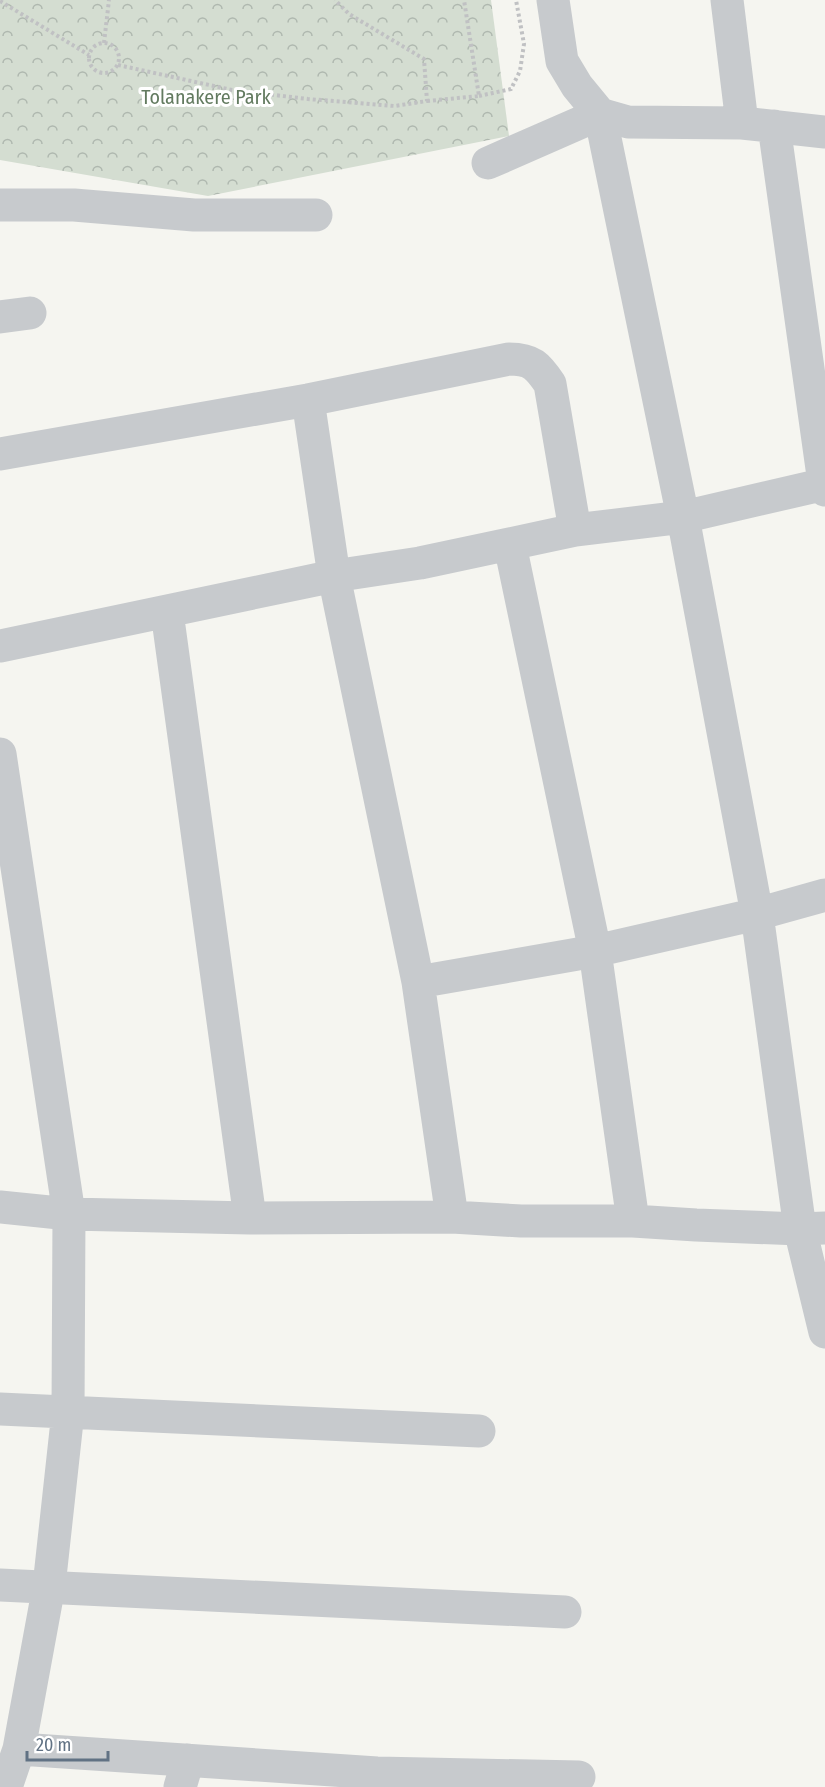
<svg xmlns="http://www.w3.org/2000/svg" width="825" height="1787" viewBox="0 0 825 1787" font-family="'Fira Sans Condensed',sans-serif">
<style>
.park{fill:url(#park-crowns)}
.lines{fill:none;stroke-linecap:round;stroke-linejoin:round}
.path{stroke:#c0c1c3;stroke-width:4;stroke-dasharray:3 3;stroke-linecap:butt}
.minor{stroke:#c7cacd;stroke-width:33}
.labels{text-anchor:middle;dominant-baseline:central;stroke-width:6;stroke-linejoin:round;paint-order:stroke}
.park-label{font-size:20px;fill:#637b60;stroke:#fff}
</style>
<defs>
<pattern id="park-crowns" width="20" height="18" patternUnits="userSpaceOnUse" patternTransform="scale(1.5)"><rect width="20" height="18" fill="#d4ddd1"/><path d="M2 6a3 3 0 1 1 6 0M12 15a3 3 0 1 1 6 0" fill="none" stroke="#afb8af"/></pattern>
</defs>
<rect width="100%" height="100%" fill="#f5f5f0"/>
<path class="park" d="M0,0H491L509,136L208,196L0,160Z"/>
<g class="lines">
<path class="path" d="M0,1L89,55
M89 58a15 15 0 1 1 30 0a15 15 0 1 1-30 0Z
M104,43L109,0
M118,65L232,90L308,99L395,106L427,101L424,59L349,14L335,0
M479,96L511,89L520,71L524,44L516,0
M427,101L479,96L464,0"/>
<path class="minor" d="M553,0L562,61L577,86L600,114L628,122L742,123L825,132
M727,0L742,123
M774,126L825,490
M488,163L600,114L683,517L757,914L800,1229L825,1332
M0,205H74L194,215H316
M0,317L30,313
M308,400L334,576L418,982L452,1217
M0,454L308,400L509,359C532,359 538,366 550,384L575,530
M510,545L595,951L633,1221
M167,612L250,1218
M0,646L334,576L420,563L575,530L683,517L825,484
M0,754L69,1214L68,1412L49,1586L19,1749L6,1787
M418,982L595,951L757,914L825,895
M0,1207L69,1214L250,1218L452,1217L521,1221H633L696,1225L800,1229L825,1228
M0,1409L479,1431
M0,1585L565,1612
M19,1749L377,1773L579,1777
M180,1787L188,1760"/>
</g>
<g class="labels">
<g class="park-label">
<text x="206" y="97">Tolanakere Park</text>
</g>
</g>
<path d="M27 1751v9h81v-9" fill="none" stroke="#617284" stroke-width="3"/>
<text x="36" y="1751" font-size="18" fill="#617284" stroke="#ffffff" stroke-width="4.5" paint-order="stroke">20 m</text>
</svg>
